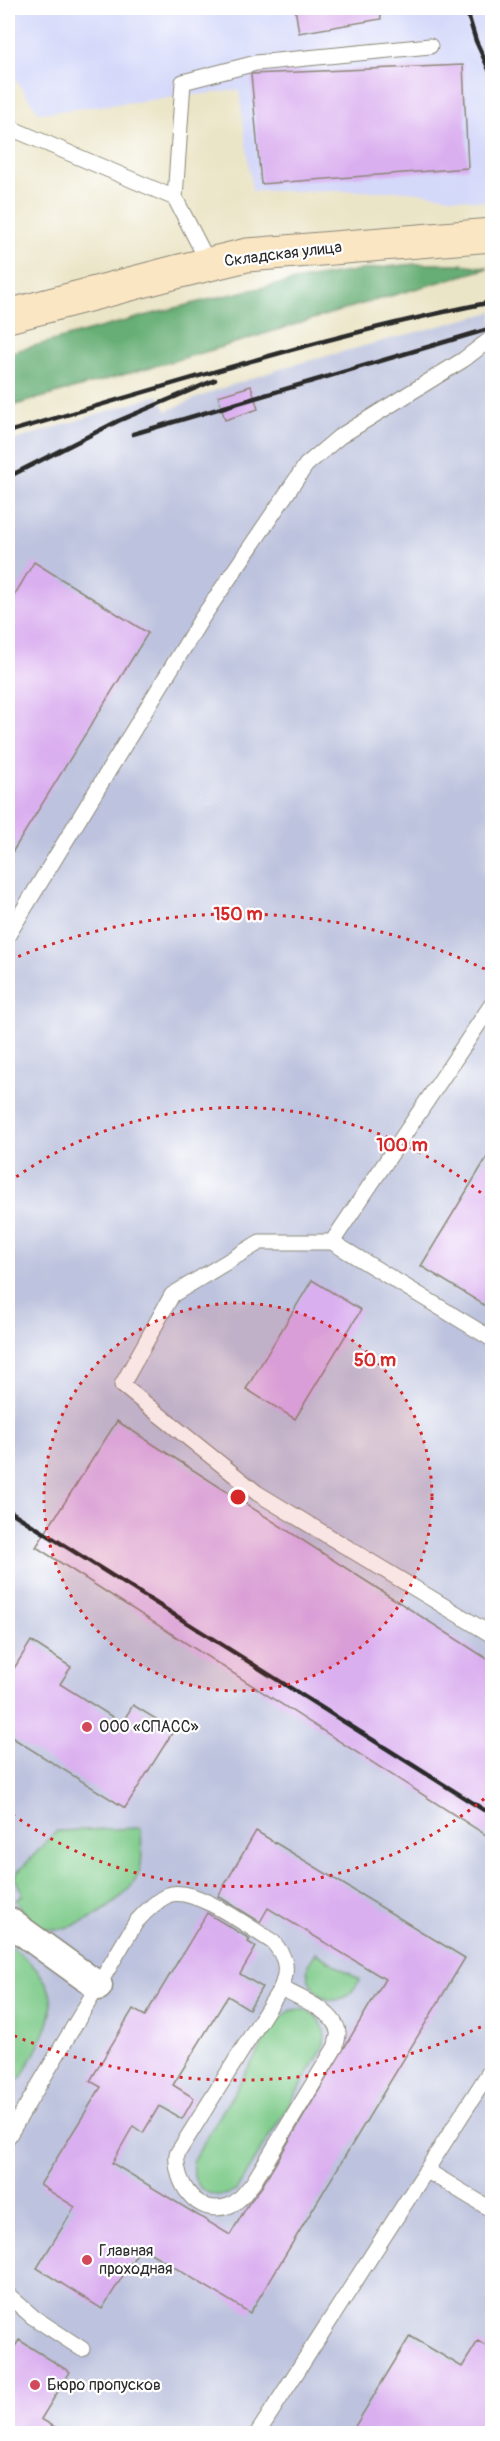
<svg xmlns="http://www.w3.org/2000/svg" width="500" height="2441" viewBox="0 0 500 2441" font-family="Pangolin,sans-serif">
<style>
.built{fill:#d4d8f9}
.industrial{fill:#bdc3de}
.green{fill:#7dca89;stroke:#547a5a;stroke-width:1.5}
.forest{fill:#66ae75;stroke:#486c50;stroke-width:1.5}
.building{fill:#daafef}
.lines{fill:none;stroke-linecap:round;stroke-linejoin:round}
.lane-casing{stroke:#8b8879;stroke-width:17}
.street-casing{stroke:#8b8879;stroke-width:31}
.secondary-casing{stroke:#8b8879;stroke-width:35}
.lane{stroke:#fff;stroke-width:15}
.street{stroke:#fff;stroke-width:28}
.secondary{stroke:#fbe6c4;stroke-width:33}
.rail{stroke:#2b2b2b;stroke-width:4.5}
.ring{fill:none;stroke:#d62828;stroke-width:3;stroke-dasharray:3 6}
.poi-dot{fill:#d1495b;stroke:#fff;stroke-width:2}
.labels{text-anchor:middle;dominant-baseline:central;stroke-width:4.5;stroke-linejoin:round;paint-order:stroke}
.street-label{font-size:16px;fill:#2b2b2b;stroke:#fff}
.poi-label{font-size:16px;fill:#2b2b2b;stroke:#fff;text-anchor:start}
.centre{fill:#d62828;stroke:#fff;stroke-width:3}
.ring-label{font-size:18px;text-anchor:middle;font-weight:bold;fill:#d62828;stroke:#fff;stroke-width:4.5;stroke-linejoin:round;paint-order:stroke}
</style>
<rect width="100%" height="100%" fill="#fff"/>
<filter id="ink" filterUnits="userSpaceOnUse"><feTurbulence type="fractalNoise" baseFrequency=".0167" numOctaves="2"/><feDisplacementMap in="SourceGraphic" scale="12" xChannelSelector="R" yChannelSelector="G"/><feConvolveMatrix kernelMatrix="1 2 1 2 8 2 1 2 1" color-interpolation-filters="sRGB"/></filter>
<filter id="wash" filterUnits="userSpaceOnUse"><feTurbulence type="fractalNoise" baseFrequency=".008" numOctaves="4" result="noise"/><feDisplacementMap in="SourceGraphic" scale="24" xChannelSelector="R" yChannelSelector="G"/><feGaussianBlur stdDeviation="1.35" result="paint"/><feColorMatrix in="noise" values="0 0 0 0 0 0 0 0 0 0 0 0 0 0 0 0 0 1.4 0 .05"/><feComposite in="paint" operator="in"/></filter>
<g filter="url(#wash)">
<rect width="100%" height="100%" fill="#ebe5c7"/>
<path class="built" d="M8,8H492V203L409,191H252L239,90L39,113L8,69Z"/>
<path class="industrial" d="M492,312V2433L8,2434V442L159,395L166,411L214,391L289,366Z"/>
<path class="green" d="M141,1828C141,1843 144,1861 138,1875C126,1902 66,1942 36,1925C27,1920 22,1908 16,1900L23,1895L14,1876L57,1831Z
M8,1944C73,1993 55,2016 21,2078L16,2080L8,2075Z
M316,1953L360,1980C355,1987 351,1995 343,1998C323,2007 304,1985 308,1965C310,1961 313,1957 316,1953Z
M301,2009C322,2015 330,2032 321,2052L236,2191C212,2203 190,2188 193,2161L277,2020L292,2010Z"/>
<path class="forest" d="M416,264H461L489,268L362,304L212,350L8,407V353C142,317 276,276 416,264Z"/>
<g id="blocks">
<path class="building" d="M295,8H380L381,19L299,33Z
M463,65L468,168L261,184L251,74Z
M251,386L258,409L225,420L218,396Z
M34,562L148,633L8,859V606Z
M492,1149V1310L421,1266Z
M312,1280L361,1310L295,1419L246,1389Z
M117,1421L492,1662V1839L36,1547Z
M31,1641L71,1667L60,1684L122,1723L133,1705L174,1730L125,1808L8,1735V1678Z
M256,1831L465,1958L250,2313L141,2247L102,2309L37,2268L75,2207L40,2185L101,2087L90,2081L133,2009L145,2016L207,1913L250,1939L248,1942L256,1947L240,1974L262,1987L249,2009L228,1996L173,2085L194,2098L182,2119L159,2106L143,2133L133,2126L112,2163L230,2235L249,2203L261,2188L385,1979L268,1908L260,1922L218,1896Z
M410,2336L462,2367L478,2341L492,2350V2433H351Z
M19,2340L70,2372L41,2419L65,2433H8V2358Z"/>
</g>
</g>
<g filter="url(#ink)">
<use href="#blocks" fill-opacity="0" stroke="#8b8879" stroke-width="1.5"/>
<g class="lines">
<g class="lane-casing">
<path id="lane" d="M8,127L175,198L209,264
M175,198L183,82L256,63L430,46
M8,935L202,618L306,465L339,437L463,360L492,338
M492,1004L332,1242L492,1339
M332,1242H260L172,1295L122,1385L257,1493L492,1635
M8,2137L136,1922C145,1912 156,1901 168,1895C194,1885 250,1928 273,1942C286,1957 289,1969 281,1988L177,2154C174,2181 196,2217 228,2206C239,2203 246,2191 253,2183L336,2046C336,2042 339,2036 338,2032C335,2011 298,1997 281,1988
M426,2170L492,2210
M8,2295L33,2317L82,2349
M257,2434L492,2068"/>
</g>
<g class="street-casing">
<path id="street" d="M8,1921L98,1986"/>
</g>
<g class="secondary-casing">
<path id="secondary" d="M8,316L176,272L247,255L492,235"/>
</g>
<use href="#lane" class="lane"/>
<use href="#street" class="street"/>
<use href="#secondary" class="secondary"/>
<path class="rail" d="M466,8L476,41L492,76
M8,432C168,386 328,334 492,302
M133,434L492,328
M8,477L118,421L215,380
M8,1510L484,1810"/>
</g>
</g>
<circle cx="238" cy="1497" r="194" fill="#d62828" fill-opacity=".12"/>
<g class="ring">
<circle cx="238" cy="1497" r="194"/>
<path d="M491 1793A389 389 0 0 1 9 1812M9 1182A389 389 0 0 1 491 1201"/>
<path d="M489 2023A583 583 0 0 1 10 2034M10 960A583 583 0 0 1 489 971"/>
</g>
<g class="poi-dot">
<circle cx="87" cy="1727" r="6"/>
<circle cx="87" cy="2260" r="6"/>
<circle cx="35" cy="2385" r="6"/>
</g>
<g class="labels">
<g class="street-label">
<text transform="translate(283 254) rotate(-7)">Складская улица</text>
</g>
<g class="poi-label">
<text x="99" y="1727">ООО «СПАСС»</text>
<text x="99" y="2251">Главная<tspan x="99" dy="18">проходная</tspan></text>
<text x="47" y="2385">Бюро пропусков</text>
</g>
</g>
<circle cx="238" cy="1497" r="9" class="centre"/>
<g class="ring-label">
<text x="238" y="920">150 m</text>
<text x="402" y="1151">100 m</text>
<text x="375" y="1366">50 m</text>
</g>
<rect width="500" height="2441" fill="none" stroke="#fff" stroke-width="30"/>
</svg>
